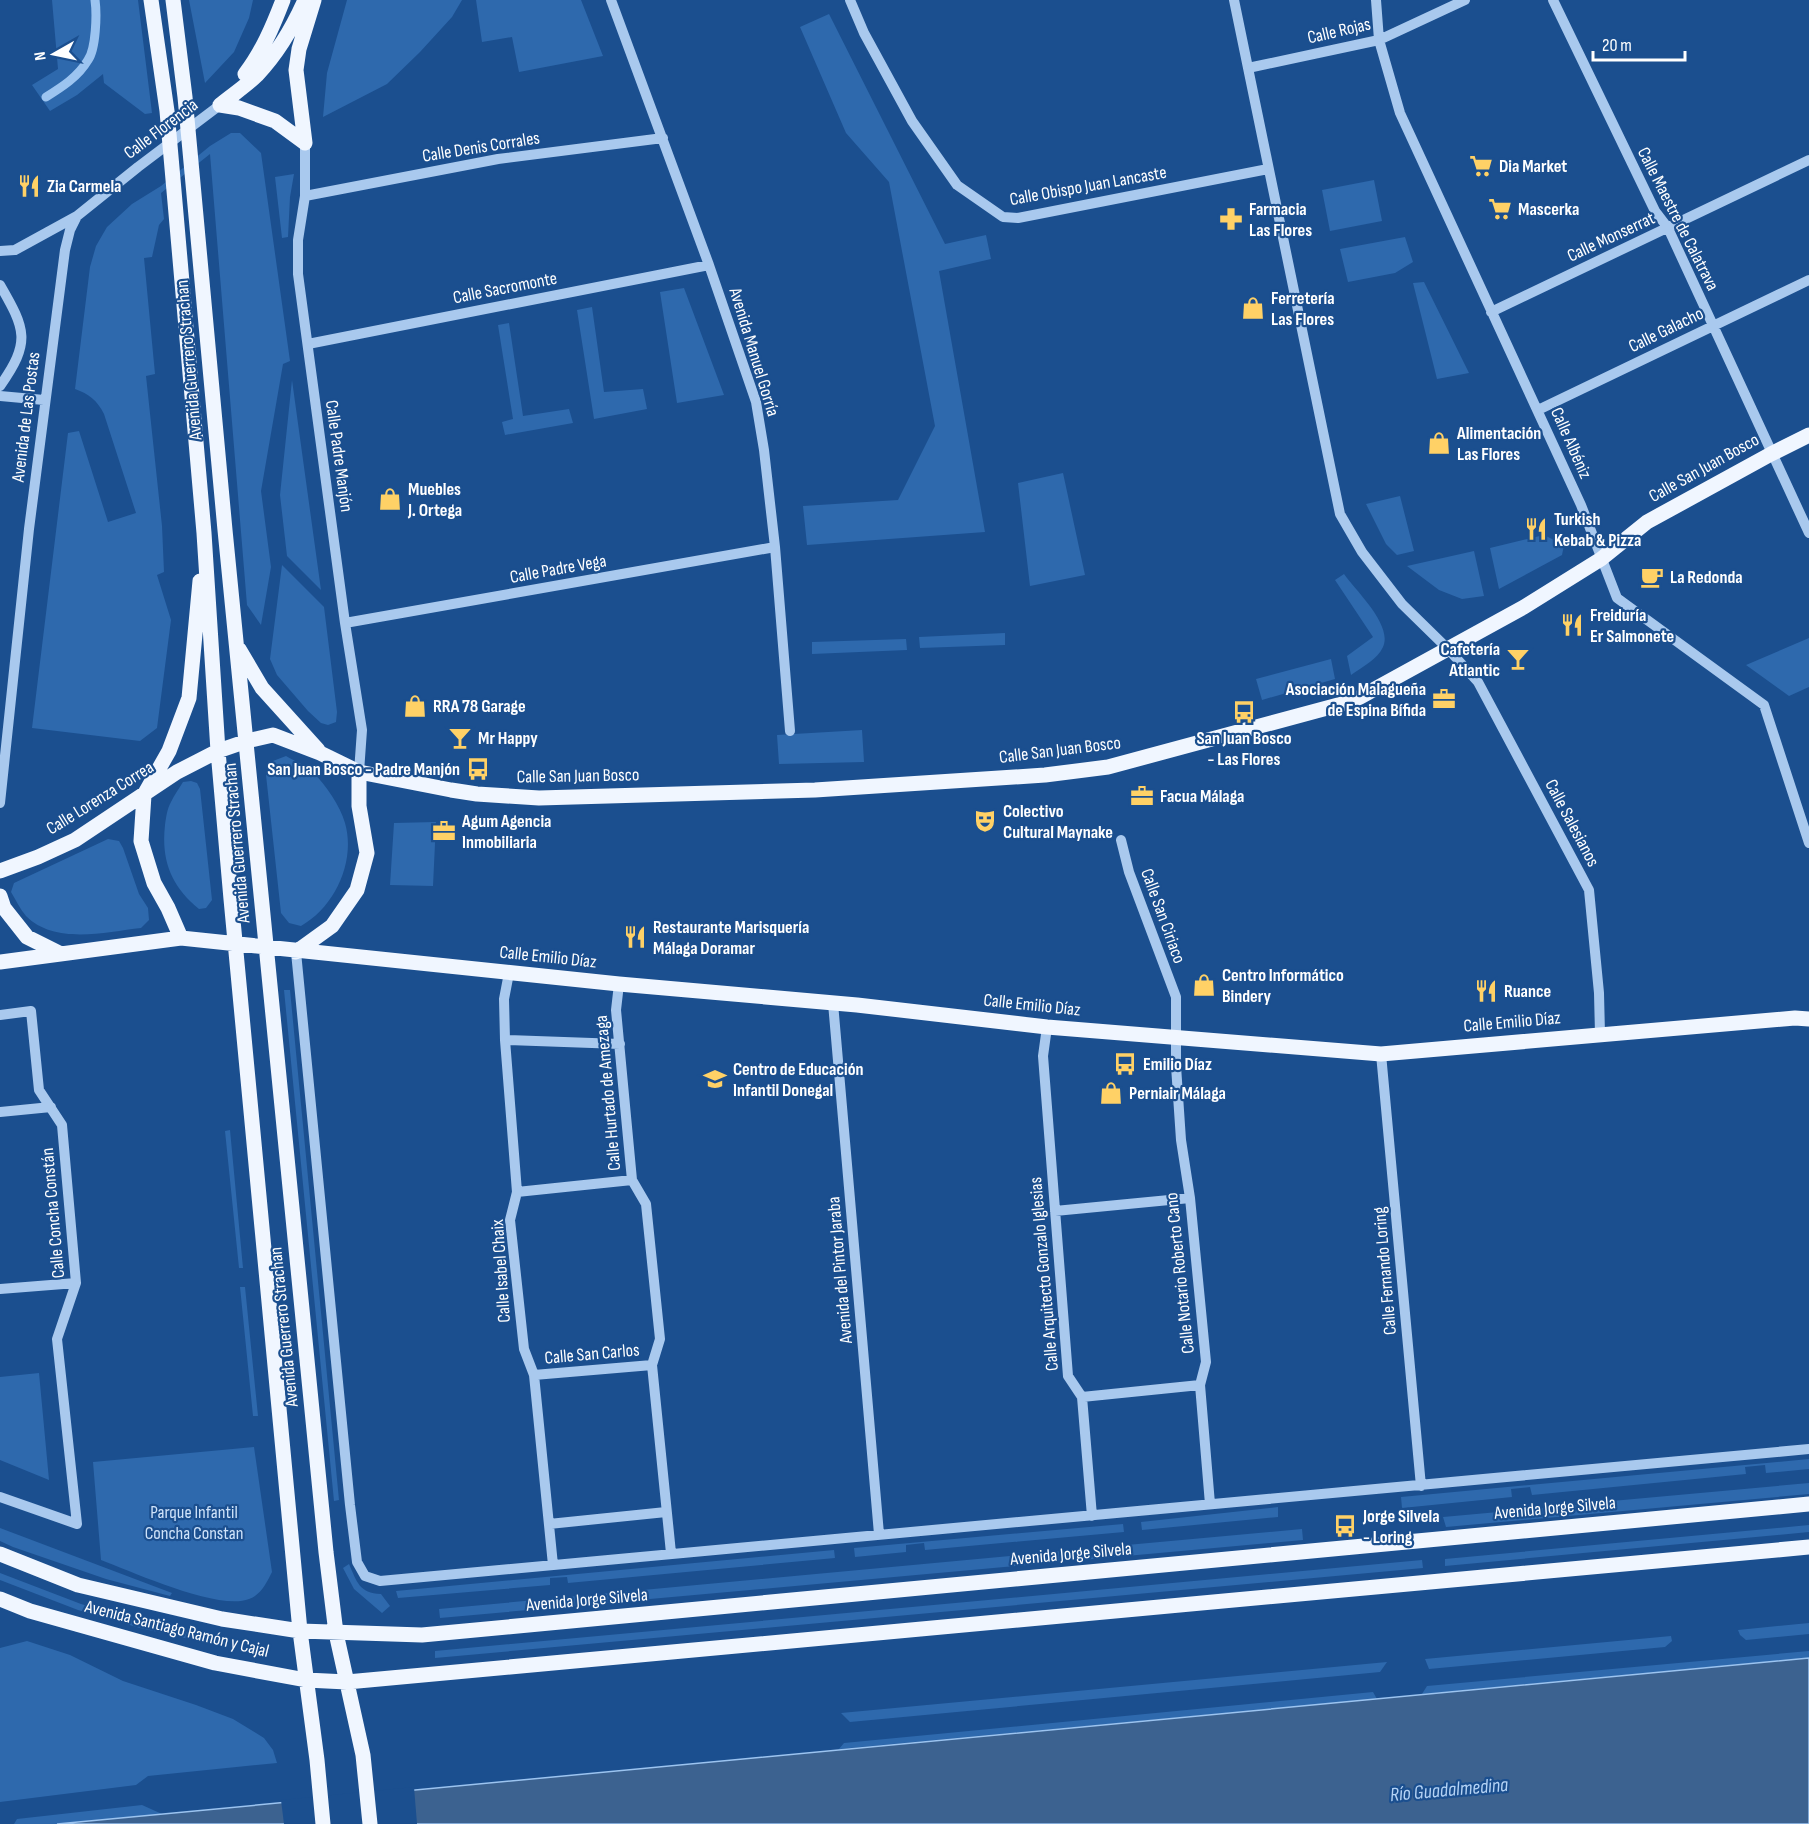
<svg xmlns="http://www.w3.org/2000/svg" width="1809" height="1824" viewBox="0 0 1809 1824" font-family="'Sofia Sans Condensed',sans-serif">
<style>
.green{fill:#2e69ad}
.water{fill:#3c6290;stroke:#9cc4f0;stroke-width:1.5}
.pier{fill:#1b4f8f}
.lines{fill:none;stroke-linecap:round;stroke-linejoin:round}
.stream{stroke:#9cc4f0;stroke-width:9}
.minor{stroke:#a9c9ee;stroke-width:10}
.major{stroke:#f0f6ff;stroke-width:15}
.labels{text-anchor:middle;dominant-baseline:central;stroke-width:4.5;stroke-linejoin:round;paint-order:stroke}
.street-label{font-size:18px;fill:#fff;stroke:#1b4f8f}
.poi-label{font-size:18px;font-weight:bold;fill:#fff;stroke:#1b4f8f;text-anchor:start}
.park-label{font-size:18px;fill:#cfe3fa;stroke:#1b4f8f}
.water-label{font-size:20px;font-style:italic;fill:#b5d3f5;stroke:#1b4f8f}
</style>
<rect width="100%" height="100%" fill="#1b4f8f"/>
<path class="green" d="M52,0H138L152,113L145,114L104,83L103,74L77,95L50,111L32,85L58,69Z
M189,0H253L249,18L234,52L205,83Z
M347,0H462L452,17L420,52L387,84L323,117L327,73Z
M476,0H581L603,56L519,72L512,37L482,42Z
M829,14L945,244L986,235L991,259L939,271L985,532L807,545L803,506L898,500L935,426L889,182L846,133L800,27Z
M231,133H240L261,153L290,361L283,364L261,491L271,567L261,625L247,605L210,154L161,193L164,219L159,225L152,257L144,258L155,374L146,376L162,526L164,572L157,575L171,620L157,728L140,741L32,728L68,433L79,431L108,522L136,513L104,414C97,400 89,394 75,389L90,267L96,246L107,227L132,204L161,186L210,146Z
M294,174L290,197L288,237L282,238L275,177Z
M1374,180L1382,221L1330,231L1322,190Z
M1405,237L1413,262L1395,273L1348,282L1340,249Z
M1424,282L1469,373L1437,379L1413,283Z
M684,288L724,395L677,403L660,292Z
M592,307L604,392L643,389L647,409L594,419L577,310Z
M509,323L523,416L569,409L573,423L505,435L502,422L513,419L498,325Z
M292,380L321,590L287,556L280,495Z
M1063,473L1085,575L1030,586L1018,483Z
M1400,496L1414,551L1397,555L1386,544L1366,504Z
M1544,535L1564,545L1562,555L1499,589L1490,548Z
M1474,551L1484,596L1462,599L1439,590L1407,566Z
M282,565L324,607L337,712L336,722L328,725L321,723L308,711L277,675L270,659Z
M1344,574C1356,591 1393,625 1383,647C1378,659 1362,667 1351,675L1347,656L1373,637L1335,580Z
M1005,633V645L920,648L919,637Z
M1809,638V687L1789,696L1746,665Z
M906,639L907,650L812,654V642Z
M1331,659L1335,679L1262,700L1256,679Z
M862,730L864,762L779,764L777,735Z
M286,756C294,761 306,765 313,772C326,786 340,805 345,823C356,861 335,907 301,926L289,923L281,913L266,775L273,761Z
M191,781L197,783L200,789L212,900L206,908L199,909C171,886 161,860 165,825C166,818 167,809 171,802C174,795 179,789 183,782Z
M436,822L433,886L390,885L394,823Z
M108,839L119,841L123,848L139,894L148,908L149,920L141,928C105,932 55,945 26,916C20,909 16,900 11,892L14,883Z
M284,990H290L339,1500L334,1501Z
M230,1130L243,1268H239L225,1131Z
M240,1287H245L258,1416H253Z
M39,1373L49,1480L0,1460V1377Z
M254,1447L272,1572C267,1582 261,1595 249,1599C218,1611 133,1572 101,1560L93,1462Z
M1809,1459V1469L1766,1473L1765,1465L1745,1467L1746,1474L1532,1495L1530,1487L1511,1489L1512,1497L1402,1508L1401,1497Z
M1809,1483V1494L1446,1527L1443,1517L1597,1503L1598,1509L1613,1508L1612,1501Z
M1278,1507V1517L1142,1530L1141,1522Z
M1123,1524L1124,1532L925,1550L924,1543L906,1545V1552L855,1557L854,1548Z
M1809,1525V1532L1445,1566V1559Z
M0,1528L172,1593L170,1596L106,1579L13,1547L0,1541Z
M1302,1529L1303,1540L440,1618L439,1609L1084,1549L1086,1556L1106,1554L1105,1547Z
M834,1550L835,1558L568,1583L567,1577L550,1578V1585L398,1598L396,1591Z
M1422,1560L1423,1568L435,1658V1651Z
M349,1564C357,1582 359,1593 381,1594L390,1606L382,1613L354,1589L343,1568Z
M0,1573L81,1604L141,1621L205,1636L203,1642L140,1628L78,1610L0,1580Z
M1809,1623V1634L1746,1640L1740,1635L1738,1630Z
M1671,1636L1672,1641L1665,1647L1429,1669L1425,1659Z
M27,1641L70,1655L123,1681L196,1705L233,1719L264,1738L273,1750L277,1763L148,1776L136,1785L0,1802V1648Z
M1809,1651V1658L1422,1694L1427,1686Z
M1387,1662L1380,1672L850,1722L841,1713Z
M1373,1692L1377,1699L839,1749L844,1743Z
M142,1805L162,1814L57,1824H14L17,1819Z"/>
<path class="water" d="M1809,1658V1824H57Z"/>
<path class="pier" d="M414,1787L417,1824H284L281,1800Z"/>
<g class="lines">
<path class="stream" d="M46,97C62,87 78,77 88,60C96,49 97,14 95,0"/>
<path class="minor" d="M611,0L709,265L756,402L764,450L775,547L790,731
M850,0L864,33L912,121L957,185L1003,217L1018,218L1268,169
M1234,0L1340,514L1362,552L1402,604L1448,649L1478,682L1589,890L1599,993L1600,1034
M1376,0L1379,40L1400,113L1581,505L1617,598L1764,705L1809,843
M1553,0L1655,211L1668,228L1809,533
M1248,68L1379,40L1465,0
M305,143V196L298,240V274L345,623L362,730L359,772
M305,196L498,159L663,138
M0,251L15,250L77,216L138,167L220,105
M0,285C26,330 31,342 0,386
M1491,312L1809,160
M308,344L709,265
M0,396L44,400
M1538,410L1809,280
M345,623L775,547
M0,803L29,529L65,250L70,230L77,216
M1121,840L1129,872L1176,997V1066L1181,1140L1190,1198L1206,1362L1200,1385L1210,1504
M296,952L350,1505L357,1562L365,1576L380,1581L1809,1449
M509,973L504,999L505,1040L517,1192L510,1220L524,1349L534,1375L553,1565
M619,984L616,1010L632,1180L646,1204L660,1339L652,1365L671,1553
M833,1003L879,1534
M0,1015L31,1011L39,1090L62,1125L76,1283L57,1339L77,1524L0,1497
M1047,1027L1043,1056L1068,1376L1082,1397L1092,1516
M505,1040L620,1044
M1381,1054L1421,1486
M0,1112L51,1107
M517,1192L632,1180
M1055,1211L1190,1198
M0,1289L76,1283
M534,1375L652,1365
M1082,1397L1200,1385
M549,1524L666,1512"/>
<path class="major" d="M151,0L167,111L204,533L218,751L231,899L300,1631L317,1760L323,1824
M173,0L185,97L225,530L326,1552L336,1633L363,1755L370,1824
M245,74C262,52 273,26 283,0
M220,105C232,95 246,86 257,75C277,54 293,27 305,0
M220,105L239,108L275,121L305,143
M305,143L296,70L299,49L314,0
M239,649L262,688L318,750
M0,871L38,857L75,840L177,772L218,751L247,741L273,735L320,753L359,772L451,790L477,794L539,798L815,790L1045,775L1108,767L1353,701L1524,607L1601,559L1647,522L1771,454L1809,435
M0,896L4,908L27,937L61,954
M181,938L168,908L154,883L141,841L144,795L169,751L189,698L200,581
M296,952L332,926L357,890L367,853L359,806V772
M0,962L181,938L619,984L857,1005L1047,1027L1381,1054L1795,1018L1809,1019
M0,1554L78,1585L222,1619L300,1631L422,1635L1809,1504
M0,1599L30,1611L215,1663L306,1680L347,1682L1809,1547"/>
</g>
<defs>
<g id="supermarket-bare" transform="scale(1.8)"><path d="M-6-5.5h2.5l.6 2H6L4.5 2H-2.5L-4.4-4H-6ZM-1.5 3.2a1.3 1.3 0 1 0 .1 0ZM3 3.2a1.3 1.3 0 1 0 .1 0Z" fill="#ffd166" stroke="#1b4f8f" stroke-width="2.5" paint-order="stroke"/></g>
<g id="restaurant-bare" transform="scale(1.8)"><path d="M-5-6h1v4h1v-4h1v4h1v-4h1v5L-1.5 .5V6h-2V.5L-5-1ZM5-6V6H3V1.5H1.5Q1.5-4 5-6Z" fill="#ffd166" stroke="#1b4f8f" stroke-width="2.5" paint-order="stroke"/></g>
<g id="pharmacy-bare" transform="scale(1.8)"><path d="M-2-6h4v4h4v4h-4v4h-4v-4h-4v-4h4Z" fill="#ffd166" stroke="#1b4f8f" stroke-width="2.5" paint-order="stroke"/></g>
<g id="shop-bare" transform="scale(1.8)"><path d="M-5-2.5h2.3a2.7 3.5 0 0 1 5.4 0H5L5.5 6h-11ZM-1.5-2.5h3a1.5 2.3 0 0 0-3 0Z" fill="#ffd166" stroke="#1b4f8f" stroke-width="2.5" paint-order="stroke"/></g>
<g id="cafe-bare" transform="scale(1.8)"><path d="M-5.5-4.5H6V0H3Q3 3.5 0 3.5H-2.5Q-5.5 3.5-5.5 0ZM3-3.2v2h1.7v-2ZM-6 4.5H4V6H-6Z" fill="#ffd166" stroke="#1b4f8f" stroke-width="2.5" paint-order="stroke"/></g>
<g id="bar-bare" transform="scale(1.8)"><path d="M-6-5H6L.8 .8V4.5H3.5V6h-7V4.5H-.8V.8Z" fill="#ffd166" stroke="#1b4f8f" stroke-width="2.5" paint-order="stroke"/></g>
<g id="office-bare" transform="scale(1.8)"><path d="M-6-3h4V-5.5h4V-3h4V5H-6ZM-1-4.5V-3h2v-1.5ZM-6 0V1H6V0Z" fill="#ffd166" stroke="#1b4f8f" stroke-width="2.5" paint-order="stroke"/></g>
<g id="bus-bare" transform="scale(1.8)"><path d="M-5-6H5V4H4V6H2V4H-2V6H-4V4H-5ZM-3.5-4V0h7V-4ZM-3.5 1.2v1.5H-2V1.2ZM2 1.2v1.5H3.5V1.2Z" fill="#ffd166" stroke="#1b4f8f" stroke-width="2.5" paint-order="stroke"/></g>
<g id="theatre-bare" transform="scale(1.8)"><path d="M-5-5.5Q0-4 5-5.5V0Q5 5 0 6Q-5 5-5 0ZM-3.3-2.5H-1v1.5H-3.3ZM1-2.5H3.3v1.5H1ZM-2.8 1Q0 5.5 2.8 1Z" fill="#ffd166" stroke="#1b4f8f" stroke-width="2.5" paint-order="stroke"/></g>
<g id="school-bare" transform="scale(1.8)"><path d="M0-5L7-2L0 1L-7-2ZM-4 1L0 2.5L4 1V4Q0 6-4 4Z" fill="#ffd166" stroke="#1b4f8f" stroke-width="2.5" paint-order="stroke"/></g>
</defs>
<g fill-rule="evenodd">
<use href="#supermarket-bare" x="1481" y="166"/>
<use href="#restaurant-bare" x="29" y="186"/>
<use href="#supermarket-bare" x="1500" y="209"/>
<use href="#pharmacy-bare" x="1231" y="219"/>
<use href="#shop-bare" x="1253" y="308"/>
<use href="#shop-bare" x="1439" y="443"/>
<use href="#shop-bare" x="390" y="499"/>
<use href="#restaurant-bare" x="1536" y="529"/>
<use href="#cafe-bare" x="1652" y="577"/>
<use href="#restaurant-bare" x="1572" y="625"/>
<use href="#bar-bare" x="1518" y="659"/>
<use href="#office-bare" x="1444" y="699"/>
<use href="#shop-bare" x="415" y="706"/>
<use href="#bus-bare" x="1244" y="712"/>
<use href="#bar-bare" x="460" y="738"/>
<use href="#bus-bare" x="478" y="769"/>
<use href="#office-bare" x="1142" y="796"/>
<use href="#theatre-bare" x="985" y="821"/>
<use href="#office-bare" x="444" y="831"/>
<use href="#restaurant-bare" x="635" y="937"/>
<use href="#shop-bare" x="1204" y="985"/>
<use href="#restaurant-bare" x="1486" y="991"/>
<use href="#bus-bare" x="1125" y="1064"/>
<use href="#school-bare" x="715" y="1079"/>
<use href="#shop-bare" x="1111" y="1093"/>
<use href="#bus-bare" x="1345" y="1526"/>
</g>
<g class="labels">
<g class="street-label">
<text transform="translate(1339 31) rotate(-13)">Calle Rojas</text>
<text transform="translate(161 129) rotate(-37)">Calle Florencia</text>
<text transform="translate(481 147) rotate(-9)">Calle Denis Corrales</text>
<text transform="translate(1088 186) rotate(-10)">Calle Obispo Juan Lancaste</text>
<text transform="translate(1678 219) rotate(63)">Calle Maestre de Calatrava</text>
<text transform="translate(1611 237) rotate(-25)">Calle Monserrat</text>
<text transform="translate(505 288) rotate(-11)">Calle Sacromonte</text>
<text transform="translate(1666 330) rotate(-26)">Calle Galacho</text>
<text transform="translate(754 352) rotate(73)">Avenida Manuel Gorría</text>
<text transform="translate(189 360) rotate(-95)">Avenida Guerrero Strachan</text>
<text transform="translate(26 417) rotate(-83)">Avenida de Las Postas</text>
<text transform="translate(1571 443) rotate(66)">Calle Albéniz</text>
<text transform="translate(339 456) rotate(82)">Calle Padre Manjón</text>
<text transform="translate(1704 468) rotate(-29)">Calle San Juan Bosco</text>
<text transform="translate(558 569) rotate(-10)">Calle Padre Vega</text>
<text transform="translate(1060 750) rotate(-7)">Calle San Juan Bosco</text>
<text transform="translate(578 776) rotate(-1)">Calle San Juan Bosco</text>
<text transform="translate(100 798) rotate(-32)">Calle Lorenza Correa</text>
<text transform="translate(1572 823) rotate(62)">Calle Salesianos</text>
<text transform="translate(237 843) rotate(-95)">Avenida Guerrero Strachan</text>
<text transform="translate(1163 916) rotate(70)">Calle San Ciriaco</text>
<text transform="translate(548 957) rotate(6)">Calle Emilio Díaz</text>
<text transform="translate(1032 1005) rotate(6)">Calle Emilio Díaz</text>
<text transform="translate(1512 1022) rotate(-5)">Calle Emilio Díaz</text>
<text transform="translate(608 1093) rotate(-95)">Calle Hurtado de Amezaga</text>
<text transform="translate(53 1213) rotate(-95)">Calle Concha Constán</text>
<text transform="translate(840 1270) rotate(-95)">Avenida del Pintor Jaraba</text>
<text transform="translate(501 1271) rotate(-94)">Calle Isabel Chaix</text>
<text transform="translate(1385 1271) rotate(-95)">Calle Fernando Loring</text>
<text transform="translate(1180 1273) rotate(-96)">Calle Notario Roberto Cano</text>
<text transform="translate(1044 1274) rotate(-95)">Calle Arquitecto Gonzalo Iglesias</text>
<text transform="translate(284 1327) rotate(-96)">Avenida Guerrero Strachan</text>
<text transform="translate(592 1354) rotate(-5)">Calle San Carlos</text>
<text transform="translate(1555 1508) rotate(-5)">Avenida Jorge Silvela</text>
<text transform="translate(1071 1554) rotate(-5)">Avenida Jorge Silvela</text>
<text transform="translate(587 1600) rotate(-5)">Avenida Jorge Silvela</text>
<text transform="translate(177 1629) rotate(14)">Avenida Santiago Ramón y Cajal</text>
</g>
<g class="poi-label">
<text x="1499" y="166">Dia Market</text>
<text x="47" y="186">Zia Carmela</text>
<text x="1249" y="209">Farmacia<tspan x="1249" dy="21">Las Flores</tspan></text>
<text x="1518" y="209">Mascerka</text>
<text x="1271" y="298">Ferretería<tspan x="1271" dy="21">Las Flores</tspan></text>
<text x="1457" y="433">Alimentación<tspan x="1457" dy="21">Las Flores</tspan></text>
<text x="408" y="489">Muebles<tspan x="408" dy="21">J. Ortega</tspan></text>
<text x="1554" y="519">Turkish<tspan x="1554" dy="21">Kebab &amp; Pizza</tspan></text>
<text x="1670" y="577">La Redonda</text>
<text x="1590" y="615">Freiduría<tspan x="1590" dy="21">Er Salmonete</tspan></text>
<text x="1500" y="649" text-anchor="end">Cafetería<tspan x="1500" dy="21">Atlantic</tspan></text>
<text x="1426" y="689" text-anchor="end">Asociación Malagueña<tspan x="1426" dy="21">de Espina Bífida</tspan></text>
<text x="433" y="706">RRA 78 Garage</text>
<text x="478" y="738">Mr Happy</text>
<text x="1244" y="738" text-anchor="middle">San Juan Bosco<tspan x="1244" dy="21">- Las Flores</tspan></text>
<text x="460" y="769" text-anchor="end">San Juan Bosco - Padre Manjón</text>
<text x="1160" y="796">Facua Málaga</text>
<text x="1003" y="811">Colectivo<tspan x="1003" dy="21">Cultural Maynake</tspan></text>
<text x="462" y="821">Agum Agencia<tspan x="462" dy="21">Inmobiliaria</tspan></text>
<text x="653" y="927">Restaurante Marisquería<tspan x="653" dy="21">Málaga Doramar</tspan></text>
<text x="1222" y="975">Centro Informático<tspan x="1222" dy="21">Bindery</tspan></text>
<text x="1504" y="991">Ruance</text>
<text x="1143" y="1064">Emilio Díaz</text>
<text x="733" y="1069">Centro de Educación<tspan x="733" dy="21">Infantil Donegal</tspan></text>
<text x="1129" y="1093">Perniair Málaga</text>
<text x="1363" y="1516">Jorge Silvela<tspan x="1363" dy="21">- Loring</tspan></text>
</g>
<g class="park-label">
<text x="194" y="1512">Parque Infantil<tspan x="194" dy="21">Concha Constan</tspan></text>
</g>
<g class="water-label">
<text transform="translate(1449 1790) rotate(-5)">Río Guadalmedina</text>
</g>
</g>
<g transform="translate(54 54) rotate(261)" stroke="#1b4f8f" stroke-width="4.5" paint-order="stroke">
<path d="M0-4.5L10 22L0 15L-10 22Z" fill="#ffffff"/>
<text y="-9" font-size="16" font-weight="bold" text-anchor="middle" fill="#ffffff">N</text>
</g>
<path d="M1593 51v9h92v-9" fill="none" stroke="#ffffff" stroke-width="3"/>
<text x="1602" y="51" font-size="18" fill="#ffffff" stroke="#1b4f8f" stroke-width="4.5" paint-order="stroke">20 m</text>
</svg>
